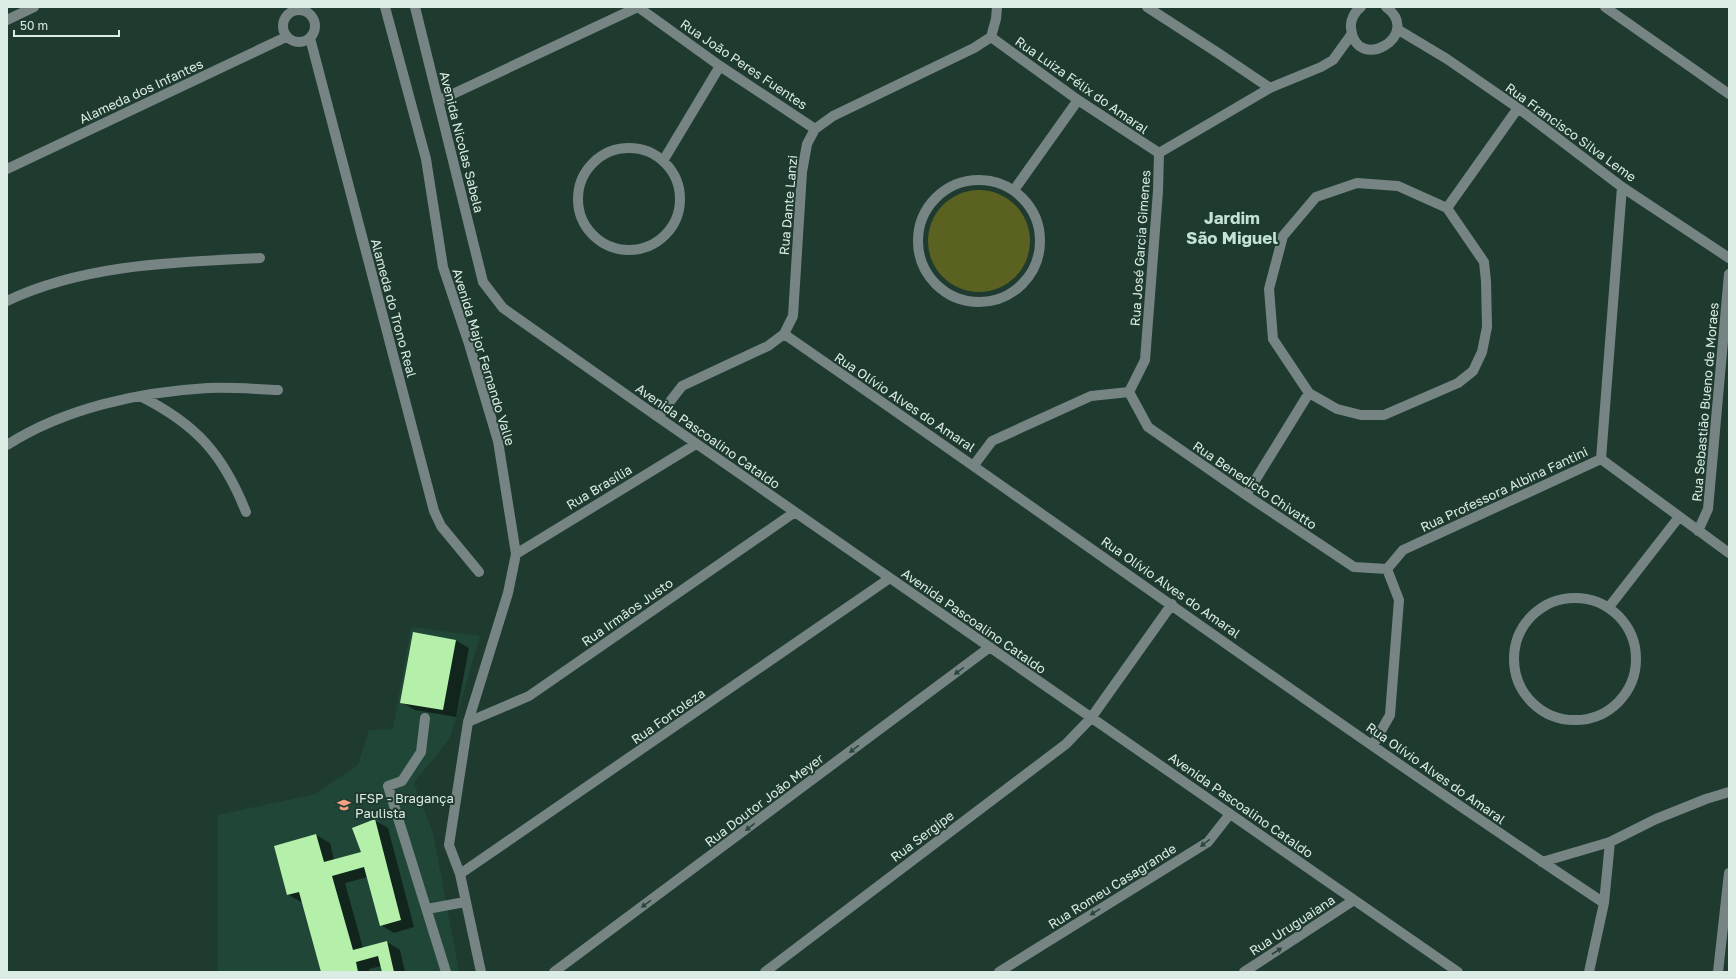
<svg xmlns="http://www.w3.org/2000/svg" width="1736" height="979" viewBox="0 0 1736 979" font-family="'Golos Text',sans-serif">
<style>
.built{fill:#204637}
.green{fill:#5b6221}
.shadow{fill:#0007}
.building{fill:#b5f0ab}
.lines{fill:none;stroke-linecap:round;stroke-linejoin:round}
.minor{stroke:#768584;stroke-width:10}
.oneway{fill:#2c463d}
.labels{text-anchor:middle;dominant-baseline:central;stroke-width:4;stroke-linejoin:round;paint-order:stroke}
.street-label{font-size:13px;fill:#dbece4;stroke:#1f3b30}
.poi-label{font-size:13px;fill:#dbece4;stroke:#1f3b30;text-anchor:start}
.district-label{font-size:17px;font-weight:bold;fill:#c3e3d5;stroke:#1f3b30}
</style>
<rect width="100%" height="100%" fill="#1f3b30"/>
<path class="built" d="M411,627L480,636L450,738L414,783L433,833L459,972H218V815L315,794L358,765L369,730L393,729Z"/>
<path class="green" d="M928 241a51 51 0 1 1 102 0a51 51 0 1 1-102 0Z"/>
<path class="shadow" d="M455,640L469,648L456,717L415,710L401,702Z
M374,820L388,828L414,927L394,933L381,925L368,877L345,883L363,948L387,942L400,950L405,972H383L381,966L369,969L370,972H322L303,901L301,902L287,894L316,835L330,843L334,860L362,853Z"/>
<path class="building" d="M413,632L456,640L443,710L400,703Z
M375,819L401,920L380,926L364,867L332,876L353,950L387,941L394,972H382L378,956L356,962L358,972H321L299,892L287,895L274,846L316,834L324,862L361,852L352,828Z"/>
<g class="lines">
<path class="minor" d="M385,7L426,159L443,267L469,344L498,441L516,554L508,593L468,722L449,845L460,874L481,972
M415,7L483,282L503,308L658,417L1458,972
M638,7L720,66L815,129
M1147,7L1218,53L1270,88
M1361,7C1355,11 1350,20 1351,28C1356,75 1424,35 1386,7
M1605,7L1729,94
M283 26a16 16 0 1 1 32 0a16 16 0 1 1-32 0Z
M7,20L34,7
M1397,29L1447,59L1518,108L1622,187L1729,258
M991,37L1078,100L1159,153
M310,38L434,511L441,526L479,572
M438,101L638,7
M578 199a51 51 0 1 1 102 0a51 51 0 1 1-102 0Z
M1159,153L1270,88L1321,67L1333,60L1351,35
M663,161L720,66
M7,169L286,37
M918 241a61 61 0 1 1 122 0a61 61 0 1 1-122 0Z
M1357,183L1398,186L1447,208L1484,262L1486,281L1487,327L1482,352L1473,371L1458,383L1384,415H1361L1337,409L1309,393L1273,339L1269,289L1283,236L1316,197Z
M1014,190L1078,100
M1447,208L1518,108
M7,301C84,264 177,262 260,258
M784,334C1058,523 1327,719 1604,903
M1129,392L1148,427L1246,495L1354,567L1387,569
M1129,392L1145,360L1158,191L1159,153
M140,396C196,424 223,454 246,512
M658,417L682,386L768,346L784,334L793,316L802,172L807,144L815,129L833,116L974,48L991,37L996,19L997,7
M7,445C65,408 139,392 208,388C231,387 255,389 278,390
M1601,459L1729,553
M974,465L992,441L1091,396L1129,392
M1246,495L1309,393
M1698,531L1708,509L1729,274
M516,554L696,444
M1387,569L1403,550L1601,459L1622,187
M1514 659a61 61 0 1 1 122 0a61 61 0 1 1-122 0Z
M1609,607L1679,517
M425,718L421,752L402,781L388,786L446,972
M468,722L529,696L795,512
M1373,745L1390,715L1399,600L1387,569
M1542,862L1610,842L1656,819L1706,799L1729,792
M460,874L890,578
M427,909L465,902
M554,972L990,647
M765,972L1066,744L1091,718L1172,604
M999,972L1208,842L1230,814
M1244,972L1354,900
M1589,972L1604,903L1610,842
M1718,972L1729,873"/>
</g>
<defs><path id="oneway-solid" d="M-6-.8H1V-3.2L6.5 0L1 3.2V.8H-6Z"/></defs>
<g class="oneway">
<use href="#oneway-solid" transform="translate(959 671) rotate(143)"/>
<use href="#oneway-solid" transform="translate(854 749) rotate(143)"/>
<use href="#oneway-solid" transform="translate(750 827) rotate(143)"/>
<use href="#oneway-solid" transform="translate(1205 843) rotate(143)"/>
<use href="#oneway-solid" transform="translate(646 904) rotate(144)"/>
<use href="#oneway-solid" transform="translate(1095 912) rotate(148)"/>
<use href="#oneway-solid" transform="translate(1277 951) rotate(-33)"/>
</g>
<defs>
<g id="university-bare" transform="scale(1.08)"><path d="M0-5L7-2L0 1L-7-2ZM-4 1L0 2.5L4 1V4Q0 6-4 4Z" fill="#f39f84" stroke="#1f3b30" stroke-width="2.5" paint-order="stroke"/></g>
</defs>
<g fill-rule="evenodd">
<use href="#university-bare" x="344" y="805"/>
</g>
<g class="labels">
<g class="street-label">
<text transform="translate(744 64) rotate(34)">Rua João Peres Fuentes</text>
<text transform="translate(1082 85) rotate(35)">Rua Luiza Félix do Amaral</text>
<text transform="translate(141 91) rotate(-25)">Alameda dos Infantes</text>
<text transform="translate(1571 132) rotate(36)">Rua Francisco Silva Leme</text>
<text transform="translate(462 142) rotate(76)">Avenida Nicolas Sabela</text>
<text transform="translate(788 205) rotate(-85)">Rua Dante Lanzi</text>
<text transform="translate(1140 248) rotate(-86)">Rua José Garcia Gimenes</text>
<text transform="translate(394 308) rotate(75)">Alameda do Trono Real</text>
<text transform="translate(484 357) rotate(73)">Avenida Major Fernando Valle</text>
<text transform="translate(905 402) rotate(34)">Rua Olívio Alves do Amaral</text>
<text transform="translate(1705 402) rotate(-85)">Rua Sebastião Bueno de Moraes</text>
<text transform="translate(708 436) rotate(35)">Avenida Pascoalino Cataldo</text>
<text transform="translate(1255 485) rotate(34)">Rua Benedicto Chivatto</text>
<text transform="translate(599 487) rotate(-31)">Rua Brasília</text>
<text transform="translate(1504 489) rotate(-25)">Rua Professora Albina Fantini</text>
<text transform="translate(1171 587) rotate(35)">Rua Olívio Alves do Amaral</text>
<text transform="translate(627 612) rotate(-35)">Rua Irmãos Justo</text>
<text transform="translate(974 621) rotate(35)">Avenida Pascoalino Cataldo</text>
<text transform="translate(668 716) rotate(-35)">Rua Fortoleza</text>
<text transform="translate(1436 773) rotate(35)">Rua Olívio Alves do Amaral</text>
<text transform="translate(764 800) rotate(-37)">Rua Doutor João Meyer</text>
<text transform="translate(1241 805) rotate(35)">Avenida Pascoalino Cataldo</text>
<text transform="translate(922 836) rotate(-37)">Rua Sergipe</text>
<text transform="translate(1112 886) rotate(-32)">Rua Romeu Casagrande</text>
<text transform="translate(1292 925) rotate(-33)">Rua Uruguaiana</text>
</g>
<g class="poi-label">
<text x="355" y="798">IFSP - Bragança<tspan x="355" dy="15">Paulista</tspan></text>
</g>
<g class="district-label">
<text x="1232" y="217">Jardim<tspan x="1232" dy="20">São Miguel</tspan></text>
</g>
</g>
<rect width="1736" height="979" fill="none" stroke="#dbece4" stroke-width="16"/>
<path d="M14 30v6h105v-6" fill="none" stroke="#dbece4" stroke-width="2"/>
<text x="20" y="30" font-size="12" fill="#dbece4" stroke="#1f3b30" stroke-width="3" paint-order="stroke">50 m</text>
</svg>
